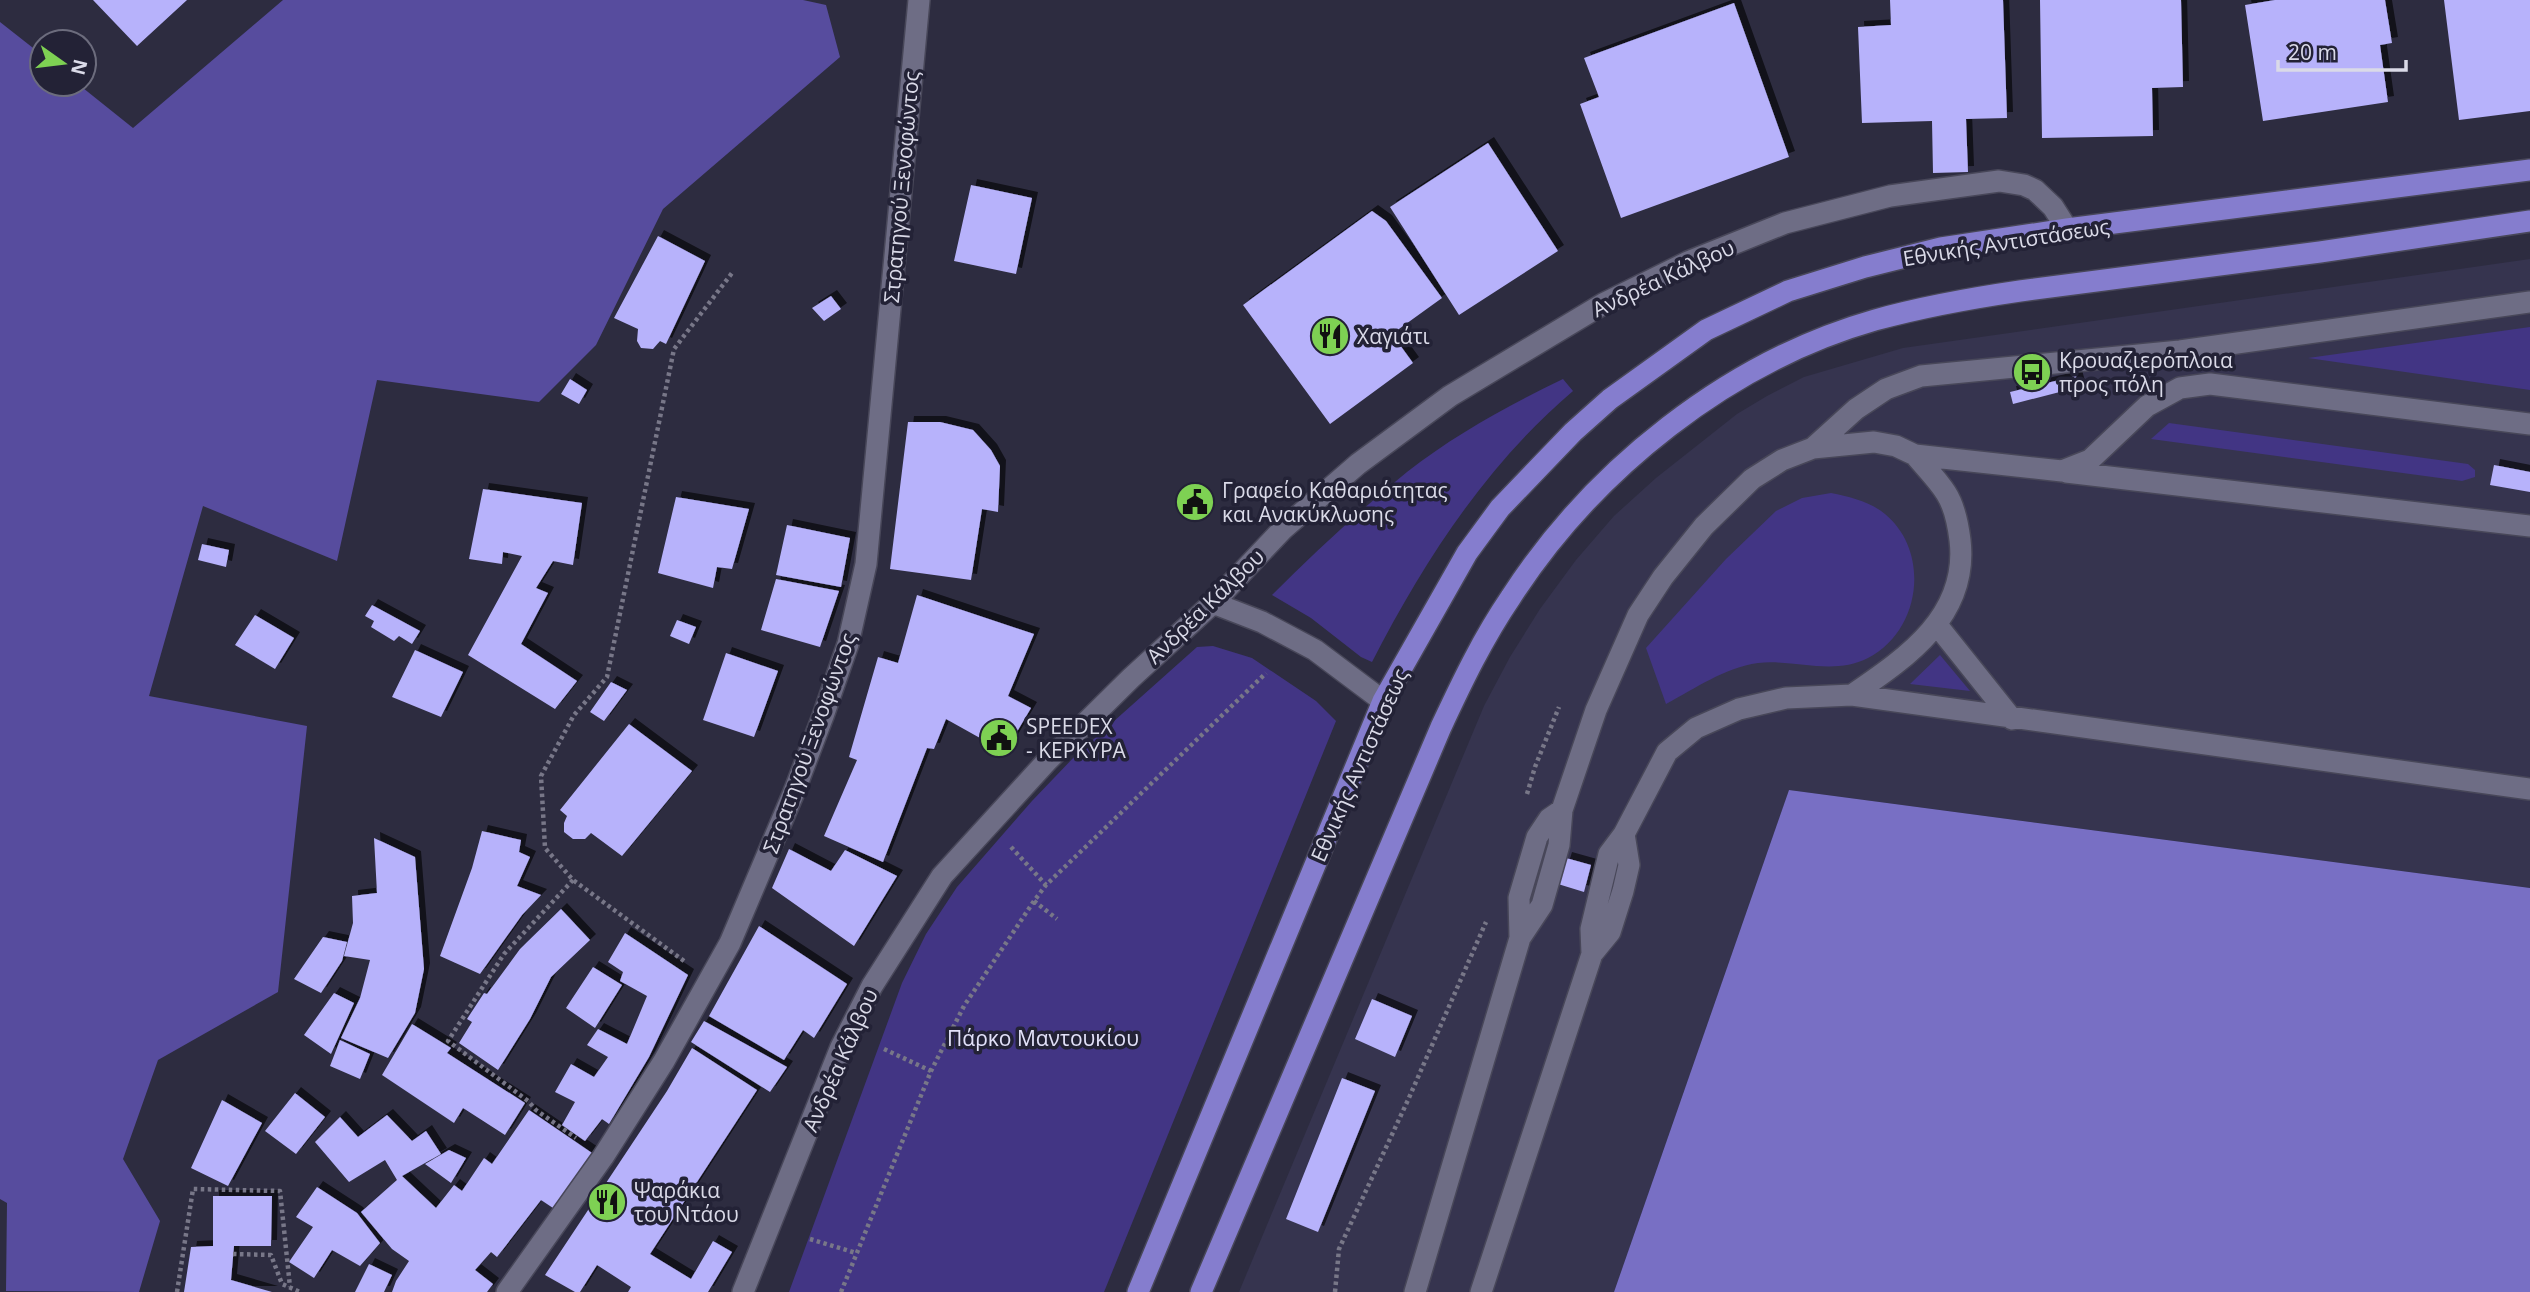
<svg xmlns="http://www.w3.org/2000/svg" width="2530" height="1292" viewBox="0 0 2530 1292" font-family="'Open Sans',sans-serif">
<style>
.built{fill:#36344f}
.green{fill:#423584}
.forest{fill:#574c9e}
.water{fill:#786fc4}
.building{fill:#b7b2fb;filter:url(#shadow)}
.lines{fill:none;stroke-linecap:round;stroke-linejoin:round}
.minor-casing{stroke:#484759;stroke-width:24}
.major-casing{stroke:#484759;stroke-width:24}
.path{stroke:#787788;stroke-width:4.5;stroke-dasharray:3.5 3.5;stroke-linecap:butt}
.minor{stroke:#6e6d85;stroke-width:21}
.major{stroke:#857dce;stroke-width:21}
.labels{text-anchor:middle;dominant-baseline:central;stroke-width:7;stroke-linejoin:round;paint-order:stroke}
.street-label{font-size:21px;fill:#dadae8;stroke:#232236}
.poi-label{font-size:21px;fill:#dadae8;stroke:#232236;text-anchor:start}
.park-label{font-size:21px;fill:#e2e1f9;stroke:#232236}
</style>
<defs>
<filter id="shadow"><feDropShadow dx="6" dy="-6" stdDeviation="0" flood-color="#0009"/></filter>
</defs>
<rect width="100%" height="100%" fill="#2d2c40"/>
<path class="built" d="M2530,259V888L1789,790L1614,1292H1239L1484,706L1510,657L1540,609L1576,560L1614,516L1656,478L1737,414L1767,396L1804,377L1903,348Z"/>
<path class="green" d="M2530,327V390L2308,358Z
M1563,379L1573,391C1486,465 1424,561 1372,662L1361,657L1311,618L1272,595C1315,552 1360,510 1407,472C1454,435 1509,405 1563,379Z
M2169,423L2468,464L2475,470V477L2462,481L2151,439Z
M1831,493C1850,497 1869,501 1885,514C1931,552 1921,631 1868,658C1833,676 1795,659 1758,663C1724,668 1696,688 1666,704L1646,648L1726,559L1776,511L1802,498Z
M1213,646L1252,658L1316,701L1336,721L1104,1292H789L902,983L926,934L957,887L1032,801L1076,755L1197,647Z
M1940,655L1970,691L1910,684Z"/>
<path class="forest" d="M283,0H803L826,5L840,57L663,209L596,345L539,402L377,380L337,561L203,506L149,696L307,726L278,992L158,1060L123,1159L160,1221L139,1292L6,1291L7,1203L0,1199V22L42,55V84H78L133,128Z"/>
<path class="water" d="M1789,790L2530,888V1292H1614Z"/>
<path class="building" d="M93,0H187L137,46Z
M1890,0H2003L2007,118L1966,119L1968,172L1933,173L1932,121L1862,123L1858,27L1891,25Z
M2040,0H2181L2183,87L2152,88L2153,136L2042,138Z
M2275,0H2385L2392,43L2380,45L2388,102L2263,121L2245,5Z
M2444,0H2530V111L2459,120Z
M1734,3L1789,157L1621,218L1580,104L1599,97L1584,58Z
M1488,143L1558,251L1459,315L1390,207Z
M971,185L1032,198L1016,274L954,261Z
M1372,211L1386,221L1442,298L1392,334L1413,363L1330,424L1243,305Z
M658,236L705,261L666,344L660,341L653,349L641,348L637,341L638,329L614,318Z
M831,296L841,309L824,321L812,308Z
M2076,376L2079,387L2013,404L2010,392Z
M570,379L587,390L579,404L561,394Z
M908,422H940L973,430L991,450L1000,466L998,512L982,509L971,580L890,569Z
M2494,465L2530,472V492L2490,485Z
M483,489L582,503L573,565L553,561L536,588L548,593L521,644L577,681L555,709L468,655L522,556L503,552L502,564L469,559Z
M676,497L749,509L732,569L717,567L713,588L658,573Z
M787,525L850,538L841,587L776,575Z
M202,544L229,550L226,567L198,560Z
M776,579L839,591L820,647L761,630Z
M917,595L1034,634L1008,696L1031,708L1005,752L946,719L934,749L927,748L883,862L824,836L857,760L849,757L878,657L898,663Z
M372,605L420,631L412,644L399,636L394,641L371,627L374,621L365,616Z
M255,615L294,638L275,669L235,645Z
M677,620L696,627L689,644L670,636Z
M415,650L463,672L441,717L392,697Z
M726,653L778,671L754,737L703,720Z
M611,682L627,690L604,721L590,712Z
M629,724L692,771L622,856L591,833L585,839H573L564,832V823L567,816L560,810Z
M482,831L521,840L519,852L530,857L517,886L541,895L522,915L480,974L440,956L472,868Z
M374,838L415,857L424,969L415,1013L388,1058L341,1038L360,998L370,960L344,956L353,923L352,896L377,893Z
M789,849L831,871L845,850L897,876L854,946L772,888Z
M1566,858L1591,865L1584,892L1558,884Z
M561,909L590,940L551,977L530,1019L498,1070L459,1043L472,1022L467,1019L484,993L487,994L520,949Z
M759,926L847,984L814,1038L803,1030L784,1060L709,1016Z
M625,933L688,975L649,1057L609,1124L602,1119L585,1141L562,1125L575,1102L555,1092L571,1064L594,1077L608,1057L587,1045L598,1029L627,1044L647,996L620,981L623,972L608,962Z
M323,937L347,942L342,961L321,993L294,979Z
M593,967L622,985L595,1028L566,1008Z
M334,993L354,1003L331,1054L304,1035Z
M1372,999L1412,1016L1395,1057L1355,1039Z
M704,1021L787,1067L770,1092L691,1042Z
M412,1024L451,1048L447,1053L525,1103L505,1135L463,1108L454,1123L382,1075Z
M340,1040L370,1054L360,1079L330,1066Z
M692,1048L757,1090L650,1254L691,1279L713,1241L732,1252L708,1292H628L631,1287L597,1265L580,1292H575L545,1275L667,1091Z
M1342,1078L1375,1091L1318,1232L1286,1219Z
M295,1093L325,1117L296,1154L265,1131Z
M222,1100L262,1123L228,1186L191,1168Z
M529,1110L592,1153L553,1208L541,1200L497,1257L491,1252L475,1270L493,1284L487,1292H392L396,1281L409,1261L392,1249L361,1212L397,1180L385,1160L349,1182L315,1142L340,1117L358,1137L387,1115L412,1141L426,1131L441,1154L402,1176L436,1208L454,1185L462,1191L484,1158L492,1164Z
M449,1150L466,1158L451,1183L425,1164Z
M317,1187L357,1213L380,1243L360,1266L332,1250L314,1278L289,1262L313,1227L296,1217Z
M213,1196H272L271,1246H234L231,1280L272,1292H184L191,1247L213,1246Z
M369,1264L392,1275L384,1292H355Z"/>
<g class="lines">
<g class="minor-casing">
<path id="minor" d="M1813,448L1856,409L1886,389L1921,376L2180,351L2530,302
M2066,472L2530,526
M1213,603L1262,622L1315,650L1383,701
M1937,625L2012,719
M1852,695C1906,658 1969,616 1960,540C1958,524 1955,507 1946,493C1938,480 1925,467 1915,455
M1520,938L1542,905L1559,845L1562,810L1596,710L1638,615L1663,577L1704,526L1752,479L1782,460L1813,448L1874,442L1896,446L1915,455L2062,471L2090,460L2147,406L2180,388L2210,384L2530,424
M1592,954L1591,929L1609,854L1624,834L1667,752L1696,728L1739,709L1786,698L1852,695L2530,789
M507,1292L603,1157L664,1061L730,943L794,792L823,716L848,644L866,564L919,0
M743,1292L841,1047L872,986L942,876L1048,760L1131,678L1213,603L1283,529L1358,464L1450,396L1603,304L1688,262L1785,223L1890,196L1999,181L2024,185L2035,190L2053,207L2067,229
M1415,1292L1520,938L1519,898L1537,837L1549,819L1562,810
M1481,1292L1592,954L1610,932L1623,891L1629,865L1624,834"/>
</g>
<g class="major-casing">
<path id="major" d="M1138,1292L1383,701L1467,553L1500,508L1573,432L1610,399L1706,330L1788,291L1865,267L1941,248L2067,229L2530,170
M1201,1292L1441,727C1462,682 1483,638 1511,597C1593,470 1728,362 1875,320C1922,307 1972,298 2020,291L2320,252L2530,221"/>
</g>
<path class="path" d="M1527,794L1535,767L1559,707
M1011,847L1046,885
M573,880L504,954L448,1041L528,1101L536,1110L576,1138
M1034,901L1057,919
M684,961L573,880L545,848L541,776L574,715L607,677L674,349L732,273
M884,1049L931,1071
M810,1239L856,1253
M233,1254L271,1255L282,1284L300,1292
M177,1292L193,1189L280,1191L290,1287
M841,1292L931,1071L964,1006L1034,901L1046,885L1266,673
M1335,1292L1339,1249L1408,1100L1486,922"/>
<use href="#minor" class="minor"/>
<use href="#major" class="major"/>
</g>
<defs>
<g id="restaurant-disc" transform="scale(2.0125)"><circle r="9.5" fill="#7ed153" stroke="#232236"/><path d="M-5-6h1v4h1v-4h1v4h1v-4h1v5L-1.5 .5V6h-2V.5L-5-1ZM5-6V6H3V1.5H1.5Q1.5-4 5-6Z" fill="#111"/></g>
<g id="bus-disc" transform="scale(2.0125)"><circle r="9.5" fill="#7ed153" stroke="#232236"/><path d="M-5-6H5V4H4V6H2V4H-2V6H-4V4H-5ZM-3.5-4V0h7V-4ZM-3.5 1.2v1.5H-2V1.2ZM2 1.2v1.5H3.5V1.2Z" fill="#111"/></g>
<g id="civic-disc" transform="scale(2.0125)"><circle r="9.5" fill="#7ed153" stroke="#232236"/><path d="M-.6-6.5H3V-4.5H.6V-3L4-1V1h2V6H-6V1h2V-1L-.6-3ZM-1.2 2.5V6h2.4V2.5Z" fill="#111"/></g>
</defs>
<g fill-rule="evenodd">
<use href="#restaurant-disc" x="1330" y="336"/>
<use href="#bus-disc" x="2032" y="372"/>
<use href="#civic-disc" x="1195" y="502"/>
<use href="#civic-disc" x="999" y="738"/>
<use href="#restaurant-disc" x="607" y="1202"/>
</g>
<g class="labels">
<g class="street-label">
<text transform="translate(901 187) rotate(-85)">Στρατηγού Ξενοφώντος</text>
<text transform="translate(2006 242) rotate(-9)">Εθνικής Αντιστάσεως</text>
<text transform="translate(1663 278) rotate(-25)">Ανδρέα Κάλβου</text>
<text transform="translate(1205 606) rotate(-44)">Ανδρέα Κάλβου</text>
<text transform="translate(809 743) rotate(-70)">Στρατηγού Ξενοφώντος</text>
<text transform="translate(1359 765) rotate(-66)">Εθνικής Αντιστάσεως</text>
<text transform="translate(840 1060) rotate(-66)">Ανδρέα Κάλβου</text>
</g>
<g class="poi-label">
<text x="1357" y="336">Χαγιάτι</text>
<text x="2059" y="360">Κρουαζιερόπλοια<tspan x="2059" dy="24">προς πόλη</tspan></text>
<text x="1222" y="490">Γραφείο Καθαριότητας<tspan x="1222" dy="24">και Ανακύκλωσης</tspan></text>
<text x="1026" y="726">SPEEDEX<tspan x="1026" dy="24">- ΚΕΡΚΥΡΑ</tspan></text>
<text x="634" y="1190">Ψαράκια<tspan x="634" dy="24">του Ντάου</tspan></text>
</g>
<g class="park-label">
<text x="1043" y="1038">Πάρκο Μαντουκίου</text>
</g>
</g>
<g transform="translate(63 63) rotate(104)"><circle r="33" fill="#232236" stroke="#6c6c7d" stroke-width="2"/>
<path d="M0-5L12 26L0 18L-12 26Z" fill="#7ed153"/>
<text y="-10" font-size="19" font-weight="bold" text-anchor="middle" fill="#dadae8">N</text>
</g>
<path d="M2278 60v10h128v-10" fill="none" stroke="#dadae8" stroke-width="3.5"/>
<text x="2288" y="60" font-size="21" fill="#dadae8" stroke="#232236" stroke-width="5" paint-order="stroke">20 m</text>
</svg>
